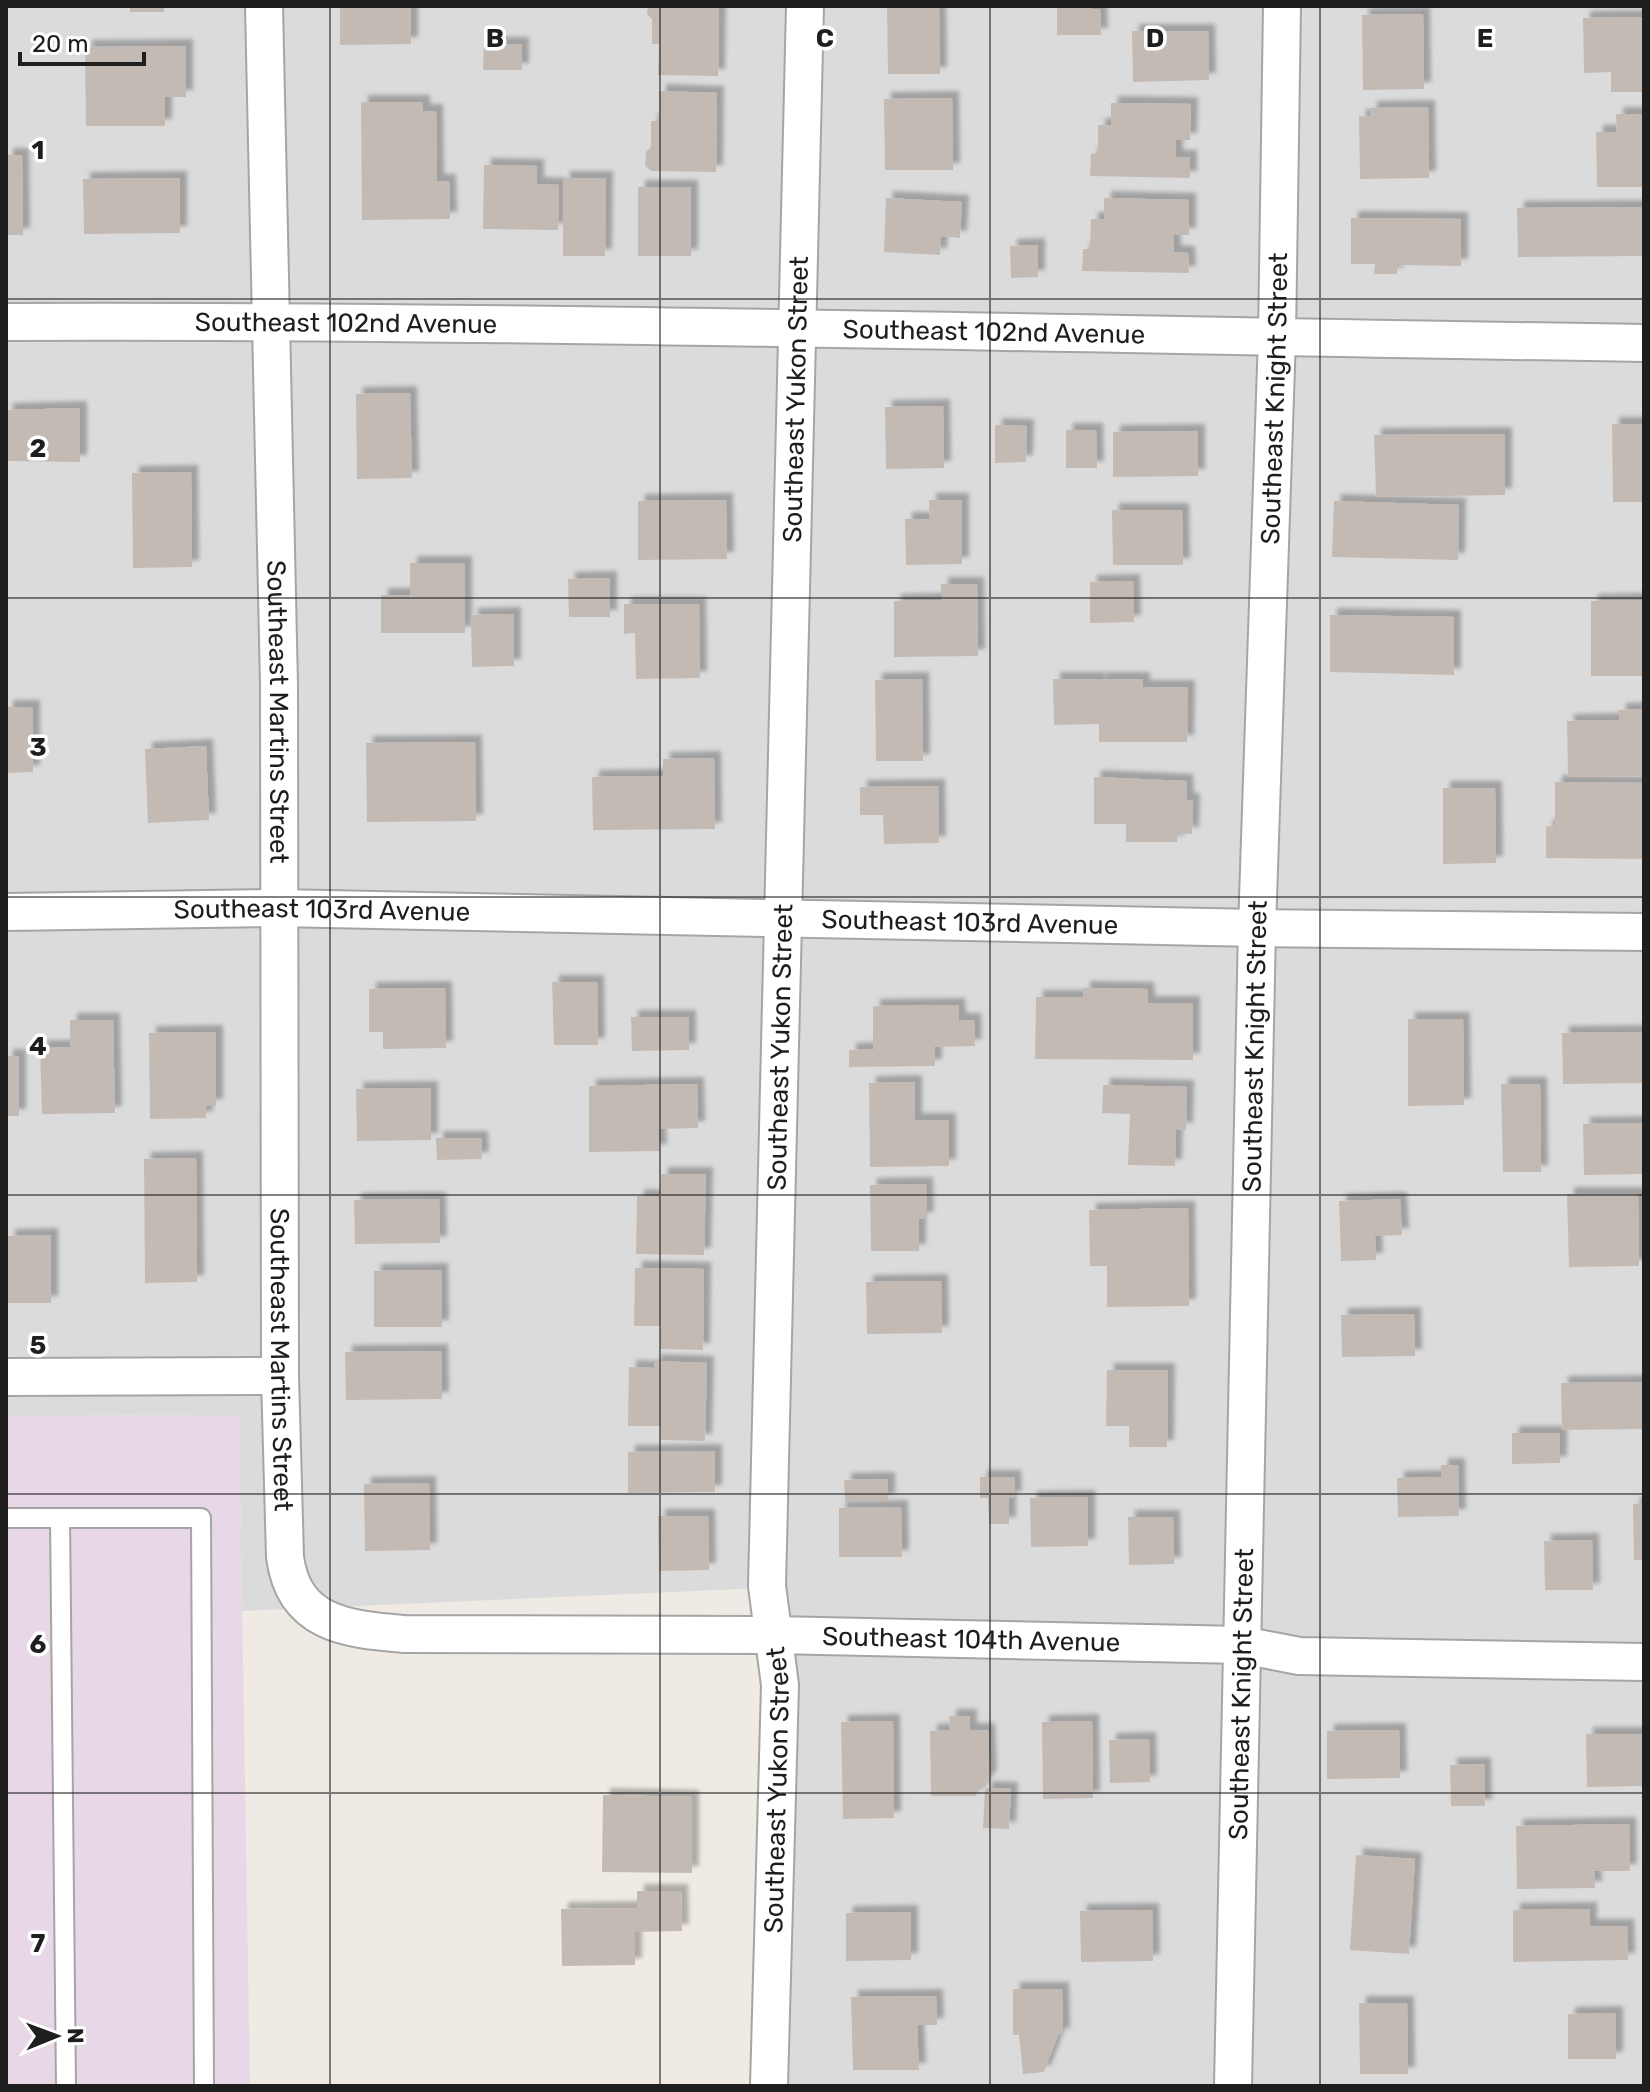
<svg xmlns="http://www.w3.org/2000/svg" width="1650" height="2092" viewBox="0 0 1650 2092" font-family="Rubik,sans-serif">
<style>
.residential{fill:#dcdbdb}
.industrial{fill:#e8d7e6}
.building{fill:#c4bab4;filter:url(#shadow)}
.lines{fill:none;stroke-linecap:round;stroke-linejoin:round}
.lane-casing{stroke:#a5a5a5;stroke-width:22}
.street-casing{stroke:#a5a5a5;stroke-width:40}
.lane{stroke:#fff;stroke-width:18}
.street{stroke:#fff;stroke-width:36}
.grid{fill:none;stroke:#1e1e1e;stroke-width:2;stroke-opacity:0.55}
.labels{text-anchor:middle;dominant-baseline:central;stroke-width:7;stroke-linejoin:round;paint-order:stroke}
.street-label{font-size:26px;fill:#1e1e1e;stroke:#fff}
.grid-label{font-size:26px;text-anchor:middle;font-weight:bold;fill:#1e1e1e;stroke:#fff;stroke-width:7;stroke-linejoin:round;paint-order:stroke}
</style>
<defs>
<filter id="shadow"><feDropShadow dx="7" dy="-7" stdDeviation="2" flood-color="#0004"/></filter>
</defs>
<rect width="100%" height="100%" fill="#efebe4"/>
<path class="residential" d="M6,6H1644V2086H770L787,1587L242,1611L239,1415L6,1416Z"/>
<path class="industrial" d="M239,1415L250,2086H6V1416Z"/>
<path class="building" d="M130,6H164V12H130Z
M340,6H411V44L340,45Z
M648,6H719L718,76L658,75L659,44H652V19L647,14Z
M939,6L940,74H888L887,7Z
M1057,6H1092V9H1100L1101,35H1057Z
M1423,14L1424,89L1363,90L1362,15Z
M1644,17V92H1611V72L1584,73L1583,18Z
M1132,31H1208L1209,80L1133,82Z
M484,44H522V70H483Z
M186,46V97H165V126H86L85,47Z
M659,91L717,93L716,172L651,171L645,165L646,152L651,147V121H659Z
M952,98L953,170H885L884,99Z
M361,102H423V111H436L437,181H449L450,219L362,220Z
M1111,103L1191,104L1190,140H1176V157H1190V178L1090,176L1091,154L1098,153V125H1111Z
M1428,107L1429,178L1360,179L1359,116L1370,117V108Z
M1616,114H1644V187H1597L1596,132H1617Z
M6,155H22L23,235H6Z
M484,165L537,166V184L559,185L558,230L483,229Z
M180,178V233L84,234L83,179Z
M563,178H606L605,256H563Z
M638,187H691V256H638Z
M886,198L962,202L960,238L941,236L940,255L884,252Z
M1104,198L1189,200V235H1174V252L1188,253L1189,273L1082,271L1083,249H1090L1091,219H1104Z
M1644,207V256L1518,257L1517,208Z
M1351,218L1461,219V266L1397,265V274H1374L1375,264H1351Z
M1038,245V277L1011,278L1010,246Z
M410,393L412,478L357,479L356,394Z
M943,406L944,468L886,469L885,407Z
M80,408V462L6,461V410Z
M1612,424H1644V502H1613Z
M995,425L1027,426L1026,462L995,463Z
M1066,430H1096L1097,468H1066Z
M1198,431V476L1113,477V432Z
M1505,434V495L1376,497L1374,435Z
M191,472L192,567L133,568L132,473Z
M726,500L727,559L638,560V501Z
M929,500H962V564L906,565L905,519H930Z
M1334,501L1459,505L1458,560L1332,557Z
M1112,510H1182L1183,565H1113Z
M410,563H465V633H381V595H410Z
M610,578V617H569L568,579Z
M1133,581L1134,622L1090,623V582Z
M941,584H977L978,656L894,657V601L941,600Z
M1644,600V676H1591V601Z
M624,604H699L700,678L636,679L635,633L624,634Z
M514,614V666L472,667L471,615Z
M1330,615L1454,617V675L1330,672Z
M922,679L923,761H876L875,680Z
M1053,679H1098V714L1099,679H1143V687H1188L1187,742H1099V724L1054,725Z
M6,707H33V772L6,773Z
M1644,709V776L1568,777L1567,721L1619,720V710Z
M475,742L476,821L367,822L366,743Z
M206,746L209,820L148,823L145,749Z
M714,758L715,829L593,830L592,777L663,776V759Z
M1094,777L1186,781L1187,800H1193L1192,834L1178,833L1177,842H1126V824H1094Z
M1555,782L1644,783V859L1546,858V826L1555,827Z
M938,786L939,843L884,844L883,815H860V787Z
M1443,788H1495L1496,863L1443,864Z
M552,982H597L598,1045H554Z
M445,988L446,1048L383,1049V1032H369V989Z
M1083,988L1147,989L1148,1003H1193V1060L1035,1059L1036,997H1083Z
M958,1005L959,1020H974L975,1046L935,1047V1066L849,1067V1050L873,1049V1006Z
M631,1017H689V1050L632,1051Z
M1408,1019H1463L1464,1105L1408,1106Z
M70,1020H113L115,1113L42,1114L40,1047H70Z
M216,1032V1106H206V1118L150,1119L149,1033Z
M1644,1032V1083L1563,1084L1562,1033Z
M6,1056H19V1116H6Z
M915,1082V1120H949V1166L870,1167L869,1083Z
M697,1084L698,1128L659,1129L660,1151L589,1152V1086Z
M1501,1084H1540L1541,1172H1503Z
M1103,1085L1187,1087L1186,1130L1176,1129L1175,1166L1128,1165L1130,1114L1102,1113Z
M431,1088V1140L357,1141L356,1089Z
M1644,1123V1174L1584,1175L1583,1124Z
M436,1138H481L482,1159L437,1160Z
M196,1158L197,1282L145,1283L144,1159Z
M661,1174H706L704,1255L636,1254L637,1196L660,1197Z
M926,1184L927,1219H919V1251H871L870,1185Z
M1567,1194H1638L1639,1266L1569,1267Z
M439,1199L440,1243L355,1244L354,1200Z
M1400,1199L1402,1235L1375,1236L1376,1260L1341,1261L1339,1201Z
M1188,1208L1189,1306L1107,1307V1266H1090L1089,1210Z
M51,1235V1303H8V1236Z
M635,1268L704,1269L703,1350L660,1349V1326H634Z
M441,1270L442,1327H374V1271Z
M941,1281L942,1333L867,1334L866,1282Z
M1414,1314L1415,1356L1342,1357L1341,1315Z
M441,1351L442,1399L346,1400L345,1352Z
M654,1361L707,1363L705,1441L661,1440L660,1426H628L629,1367L654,1368Z
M1107,1370H1168L1167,1447H1129V1426H1106Z
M1644,1382V1429L1562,1430L1561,1383Z
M1512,1433H1560V1463L1512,1464Z
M715,1451V1492L628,1493V1452Z
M1441,1465H1458L1459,1516L1398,1517L1397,1478L1441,1477Z
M980,1477H1014L1015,1498H1009V1524H989L988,1498H980Z
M888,1479V1501H845L844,1480Z
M429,1483L430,1550L365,1551L364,1484Z
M1088,1497V1546L1031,1547L1030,1498Z
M1633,1504H1644V1560H1634Z
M901,1507L902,1557H839V1508Z
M658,1516H708L709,1570L659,1571Z
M1128,1517H1173L1174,1564L1129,1565Z
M1592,1540L1593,1590H1545L1544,1541Z
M949,1716H970V1730H988L990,1776L975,1796H931L930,1731L950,1730Z
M893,1721L894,1818L843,1819L841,1722Z
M1092,1721L1093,1798L1043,1799L1042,1722Z
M1399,1730L1400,1778L1327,1779V1731Z
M1586,1734H1644V1786L1587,1787Z
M1149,1739L1150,1782L1110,1783L1109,1740Z
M1484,1764L1485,1806H1451L1450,1765Z
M985,1788L1011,1789L1009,1829L983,1828Z
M603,1795L692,1797V1873L602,1872Z
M1629,1824L1630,1871H1594L1595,1888L1517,1889L1516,1826Z
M1356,1855L1415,1859L1409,1954L1350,1950Z
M637,1891H681L682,1931L635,1932V1965L562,1966L561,1909L637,1908Z
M1590,1909V1926H1627L1628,1960L1513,1962V1910Z
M1152,1910L1153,1961L1081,1962L1080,1911Z
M911,1912V1960L846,1961V1913Z
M1013,1989H1062L1063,2035H1058L1044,2072L1023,2074L1019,2035H1013Z
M936,1996L937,2025H917L919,2070H853L851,1997Z
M1359,2003H1407L1408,2074H1360Z
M1616,2013V2059H1568V2014Z"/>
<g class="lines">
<g class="lane-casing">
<path id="lane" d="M6,1518H201L204,2086
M60,1518L66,2086"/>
</g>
<g class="street-casing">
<g id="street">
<path id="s1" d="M264,6L279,685L280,1376L285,1557C294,1625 347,1629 404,1634L774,1635L1242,1645L1299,1656L1644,1662"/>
<path id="s2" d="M6,322C552,320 1098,335 1644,343"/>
<path id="s3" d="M6,912L278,908L1257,928L1644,932"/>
<path d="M6,1377L280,1376"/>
<path id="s4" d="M769,2086L780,1685L767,1586L805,6"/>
<path id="s5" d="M1233,2086L1257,928L1277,337L1282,6"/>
</g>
</g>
<use href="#lane" class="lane"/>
<use href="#street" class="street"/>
</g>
<path class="grid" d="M330,6V2086M660,6V2086M990,6V2086M1320,6V2086M6,299H1644M6,598H1644M6,897H1644M6,1195H1644M6,1494H1644M6,1793H1644"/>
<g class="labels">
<g class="street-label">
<text stroke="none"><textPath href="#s2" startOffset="340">Southeast 102nd Avenue</textPath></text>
<text stroke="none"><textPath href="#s2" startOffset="988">Southeast 102nd Avenue</textPath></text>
<text stroke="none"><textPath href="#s5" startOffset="1688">Southeast Knight Street</textPath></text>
<text stroke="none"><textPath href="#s4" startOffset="1688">Southeast Yukon Street</textPath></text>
<text stroke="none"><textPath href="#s1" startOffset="706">Southeast Martins Street</textPath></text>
<text stroke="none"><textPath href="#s3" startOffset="316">Southeast 103rd Avenue</textPath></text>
<text stroke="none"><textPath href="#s3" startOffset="964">Southeast 103rd Avenue</textPath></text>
<text stroke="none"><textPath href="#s4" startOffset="1040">Southeast Yukon Street</textPath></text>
<text stroke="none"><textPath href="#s5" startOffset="1040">Southeast Knight Street</textPath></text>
<text stroke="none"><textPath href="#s1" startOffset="1354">Southeast Martins Street</textPath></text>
<text stroke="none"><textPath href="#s1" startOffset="2276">Southeast 104th Avenue</textPath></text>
<text stroke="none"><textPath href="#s5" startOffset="392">Southeast Knight Street</textPath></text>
<text stroke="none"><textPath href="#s4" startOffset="296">Southeast Yukon Street</textPath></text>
</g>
</g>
<g class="grid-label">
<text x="495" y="47">B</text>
<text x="825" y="47">C</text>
<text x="1155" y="47">D</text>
<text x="1485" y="47">E</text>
<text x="38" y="159">1</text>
<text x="38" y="457">2</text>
<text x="38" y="756">3</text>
<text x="38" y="1055">4</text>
<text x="38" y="1354">5</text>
<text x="38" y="1653">6</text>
<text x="38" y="1952">7</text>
</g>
<rect width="1650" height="2092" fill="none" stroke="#1e1e1e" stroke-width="16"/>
<g transform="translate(56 2036) rotate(89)" stroke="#ffffff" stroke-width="6" paint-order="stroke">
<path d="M0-6L14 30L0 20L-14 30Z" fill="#1e1e1e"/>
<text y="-12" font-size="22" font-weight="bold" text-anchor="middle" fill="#1e1e1e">N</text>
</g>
<path d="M20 52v12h124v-12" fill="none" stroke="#1e1e1e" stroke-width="4"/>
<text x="32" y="52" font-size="24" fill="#1e1e1e" stroke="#ffffff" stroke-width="6" paint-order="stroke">20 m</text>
</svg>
